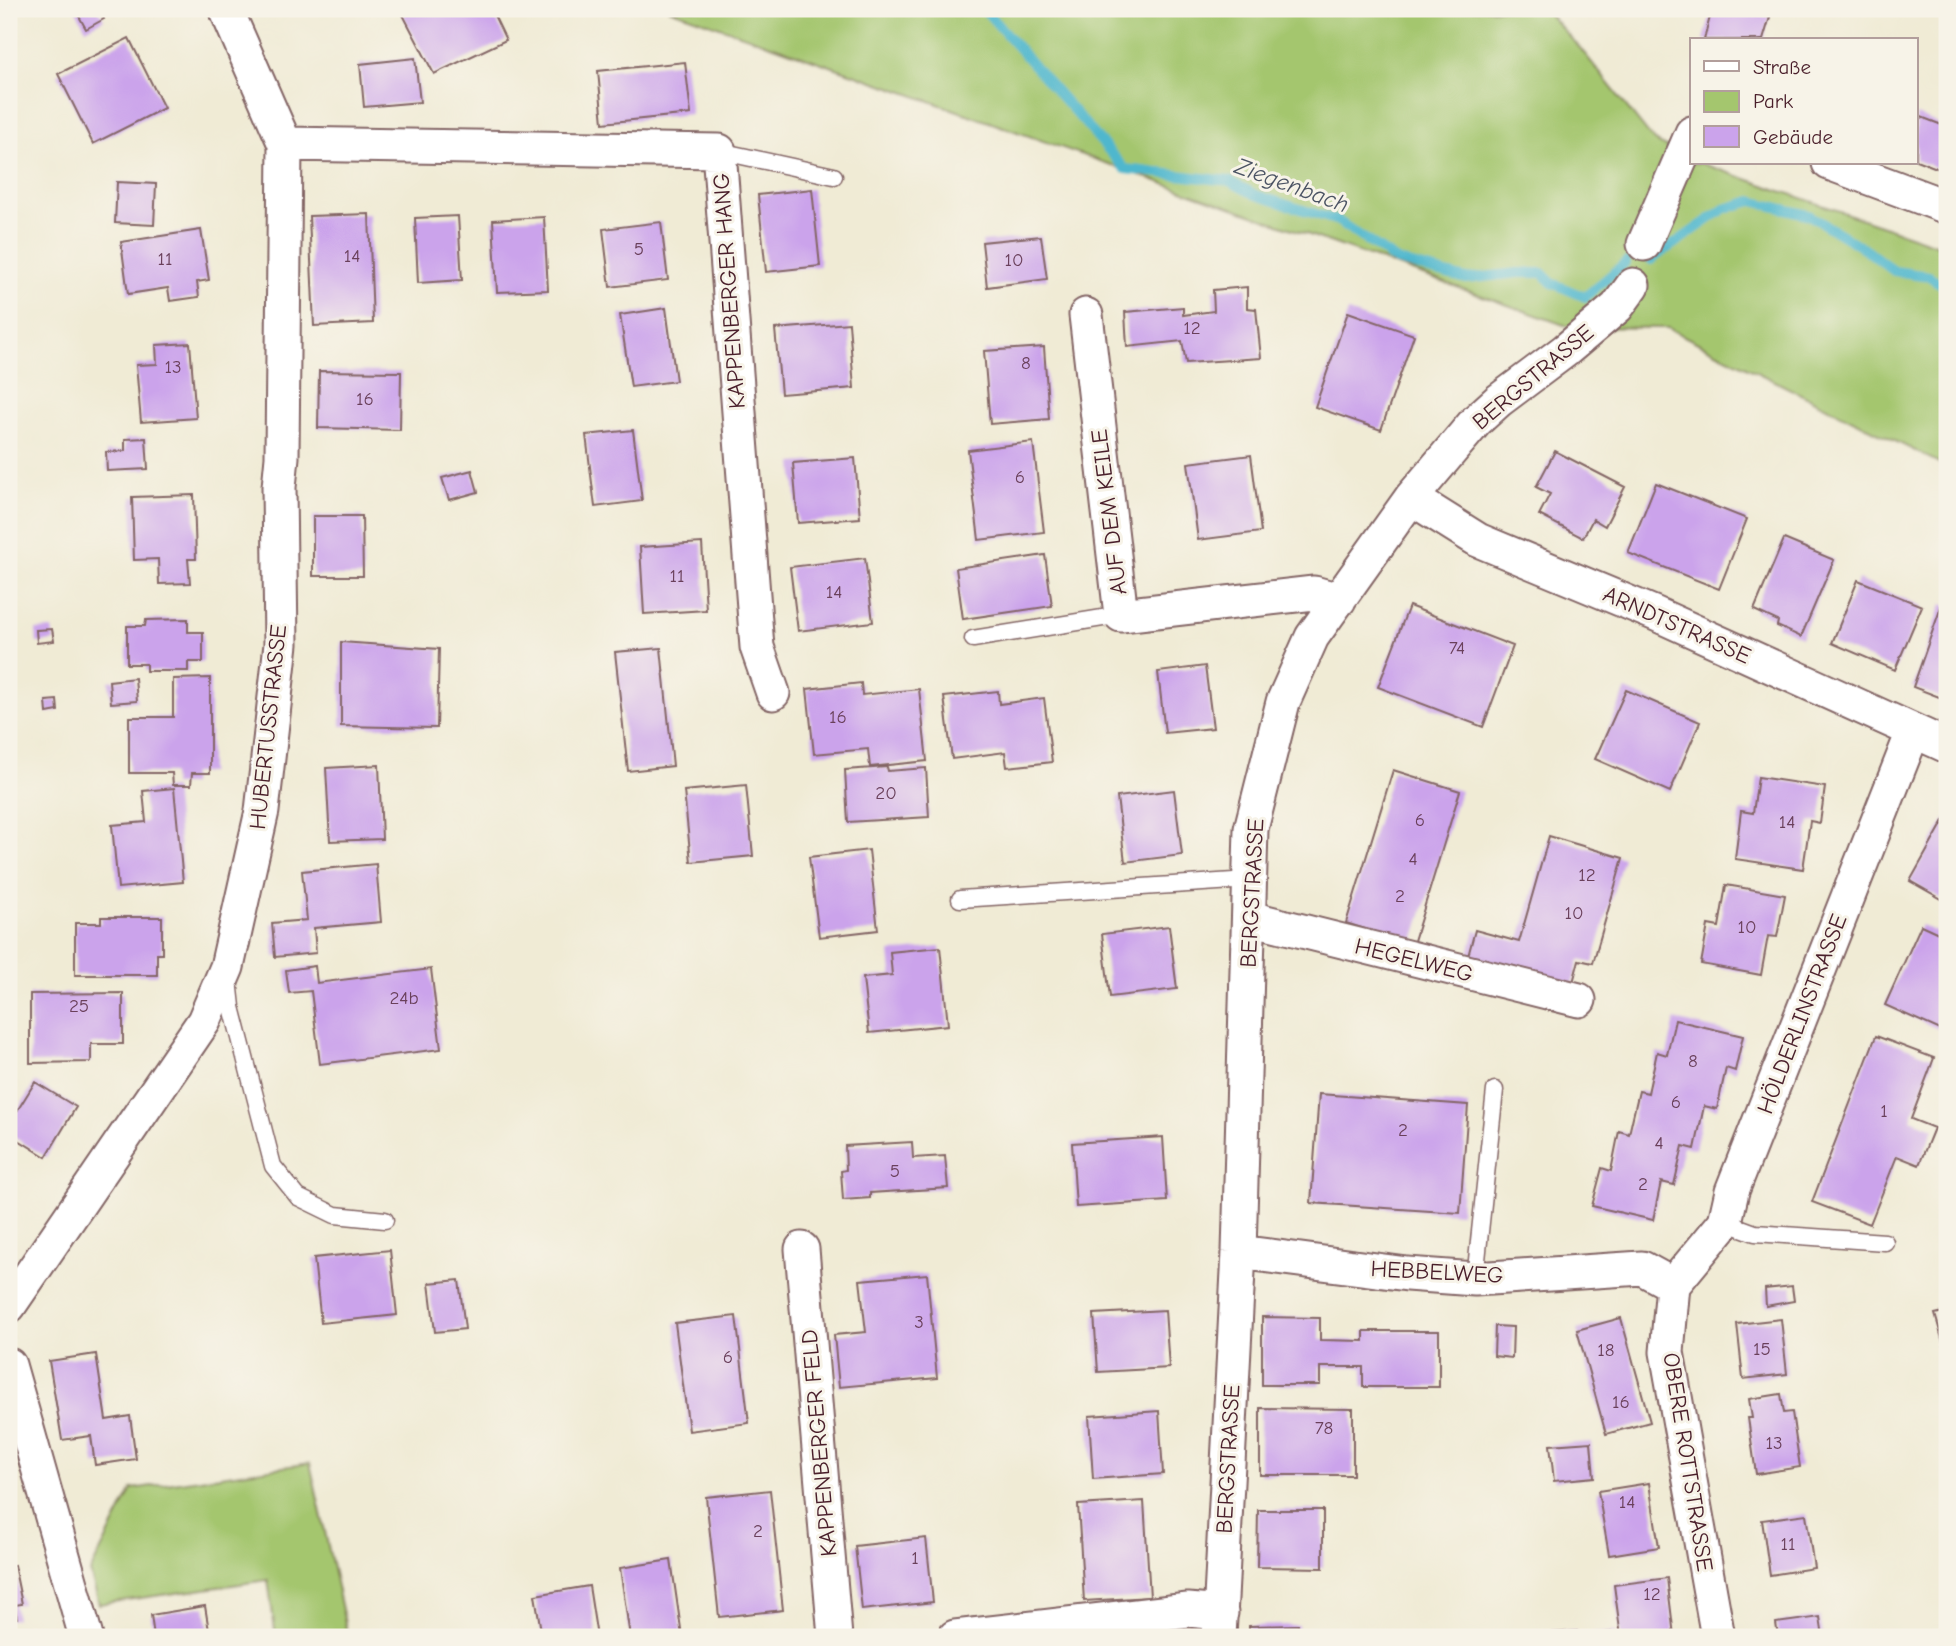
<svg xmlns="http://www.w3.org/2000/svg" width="1956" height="1646" viewBox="0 0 1956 1646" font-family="'Comic Neue',sans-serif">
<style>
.green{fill:#a4c66e;stroke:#77724c;stroke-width:2}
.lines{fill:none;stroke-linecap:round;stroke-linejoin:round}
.stream{stroke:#4fb7cd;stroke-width:10}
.building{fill:#cba3eb}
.service-casing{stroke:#846666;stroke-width:19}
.minor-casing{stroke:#846666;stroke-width:37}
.service{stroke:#fff;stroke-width:16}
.minor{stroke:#fff;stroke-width:33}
.labels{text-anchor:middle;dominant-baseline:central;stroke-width:6;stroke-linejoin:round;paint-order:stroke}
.number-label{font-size:19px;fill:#6a405b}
.street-label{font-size:23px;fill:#4a1f2b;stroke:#f7f3e8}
.water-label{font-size:24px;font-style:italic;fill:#4c5464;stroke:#f7f3e8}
</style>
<rect width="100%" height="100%" fill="#f7f3e8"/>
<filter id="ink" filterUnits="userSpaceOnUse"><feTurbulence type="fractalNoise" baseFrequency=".0143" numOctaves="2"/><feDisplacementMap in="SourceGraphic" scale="14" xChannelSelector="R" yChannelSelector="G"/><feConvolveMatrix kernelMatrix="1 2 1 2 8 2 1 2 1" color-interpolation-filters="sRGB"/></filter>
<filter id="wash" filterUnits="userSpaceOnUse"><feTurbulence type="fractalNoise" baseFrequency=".00686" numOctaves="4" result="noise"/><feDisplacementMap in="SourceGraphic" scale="28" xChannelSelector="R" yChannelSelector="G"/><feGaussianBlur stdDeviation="1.57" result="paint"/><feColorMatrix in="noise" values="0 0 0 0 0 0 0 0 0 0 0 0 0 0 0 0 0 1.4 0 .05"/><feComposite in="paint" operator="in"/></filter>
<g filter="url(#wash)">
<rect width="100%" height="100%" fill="#f0ebd5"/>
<path class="green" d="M669,9H1544L1580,48L1654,141L1692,159V163H1700L1947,248V467L1668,328L1570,327Z
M310,1463L348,1637H276L268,1580L99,1604L90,1572L132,1489Z"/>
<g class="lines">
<path class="stream" d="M984,9L1125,169L1229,181L1256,195L1338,221L1397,261L1466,279L1518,273H1542L1552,283L1585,297L1626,262
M1651,260L1724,209L1752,201L1809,215L1865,249L1894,271L1929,276L1947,289"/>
</g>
<g id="blocks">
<path class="building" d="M75,9H98L104,19L86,29Z
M400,9H491L506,40L434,74Z
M1712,9H1736L1770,17L1763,40H1704Z
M129,38L164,108L93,144L58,74Z
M415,58L420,102L364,107L360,64Z
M685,62L691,114L603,123L598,71Z
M1916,115L1947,127V172L1916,160Z
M117,182L156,184L154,225L115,223Z
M812,189L820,266L766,272L758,195Z
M369,214L373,323L314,326L309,216Z
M458,216L462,280L418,283L415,218Z
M544,217L548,290L497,292L493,220Z
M661,222L668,280L610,287L603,229Z
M201,230L209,280L197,282L199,297L170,301L168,288L128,294L121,242Z
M1041,236L1047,279L987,287L982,242Z
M1247,287V308L1256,309L1261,358L1186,363L1182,341L1127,347L1125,312L1183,307V315L1214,311L1213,290Z
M666,308L676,381L631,387L620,315Z
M1348,312L1414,335L1381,430L1315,407Z
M849,323L854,388L781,394L775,329Z
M190,343L196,418L141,422L136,365L157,364L156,345Z
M1044,347L1049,419L990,424L984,351Z
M319,371L401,372L400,430L318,428Z
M633,430L642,501L595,507L586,435Z
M146,438L148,469L107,471L106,452L125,451V439Z
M1033,442L1044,532L979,540L968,450Z
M1555,451L1625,487L1605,526L1593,519L1583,538L1539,515L1550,494L1536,487Z
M1251,455L1261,532L1198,540L1188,463Z
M855,458L860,518L798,523L793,463Z
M472,470L478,492L449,500L442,478Z
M1656,483L1747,519L1719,589L1628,553Z
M194,495L196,559H188L190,583L159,584L158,559L134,560L132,497Z
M313,516H362L363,576H313Z
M1784,539L1834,560L1801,637L1777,626L1778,621L1754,610Z
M702,543L706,610L644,614L640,547Z
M1045,555L1052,606L963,619L956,568Z
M865,558L873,622L798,631L790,567Z
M1858,580L1922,606L1895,670L1832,643Z
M1942,604L1947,606V700L1913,687Z
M1409,606L1513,646L1483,727L1378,687Z
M188,619V632H203V662H188V671H146V664H127V626H145L146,620Z
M52,629L54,641L37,643L36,630Z
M341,642L439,649L437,728L341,726Z
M661,648L673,766L628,771L615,652Z
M1205,666L1213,728L1165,733L1158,672Z
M135,678L137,701L111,703L109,681Z
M210,678V773H192L191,785H173L172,773H129V717H173V679Z
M861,683L862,695L919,689L927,761L870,767L868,749L814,754L807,689Z
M1626,690L1700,722L1670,792L1595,759Z
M998,691L999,704L1044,698L1052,762L1007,767L1005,752L952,759L944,697Z
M57,700L58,711L47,713L46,701Z
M379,765L382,839L330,841L326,768Z
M887,767L888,771L926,768L929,817L848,822L845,770Z
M1393,770L1460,791L1413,944L1346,923Z
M1758,777L1825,787L1820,823L1810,821L1803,869L1735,859L1741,811L1753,813Z
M746,785L753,856L691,862L684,791Z
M174,788L183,882L118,888L112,825L146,822L143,791Z
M1174,790L1182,855L1125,862L1117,797Z
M1945,819L1947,821V902L1910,881Z
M1549,836L1623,858L1593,963L1579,960L1571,990L1467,960L1475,930L1519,942Z
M869,850L878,930L819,937L809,857Z
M376,864L381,922L314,928L316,953L275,957L272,923L307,920L302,871Z
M1726,885L1785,895L1777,937L1768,936L1761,975L1701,964L1708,925L1719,927Z
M101,917H162V954H157V975H75V923H101Z
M1921,925L1947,937V1033L1885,1005Z
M1169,926L1177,989L1110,997L1102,934Z
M940,947L948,1025L869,1033L863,978L892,975L890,952Z
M315,966L317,983L431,969L441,1049L320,1064L311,991L289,993L286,970Z
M123,993V1044H91V1062L30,1063V994Z
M1675,1020L1743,1036L1735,1071L1726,1068L1717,1109L1704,1106L1695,1149L1683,1146L1674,1185L1661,1182L1653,1220L1592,1206L1602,1168L1611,1171L1619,1131L1629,1134L1639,1091L1648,1093L1657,1052L1667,1055Z
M1876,1036L1934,1058L1911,1119L1934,1128L1919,1165L1897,1156L1870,1224L1812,1202Z
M35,1082L76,1107L46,1157L9,1134V1124Z
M1319,1094L1468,1105L1460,1213L1311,1203Z
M1163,1137L1167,1201L1076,1207L1072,1143Z
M912,1142L913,1158L945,1156L948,1188L870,1193V1198L843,1200L841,1171L846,1170L845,1146Z
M390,1250L397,1315L321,1323L314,1258Z
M927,1274L937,1378L839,1387L834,1335L866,1332L860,1280Z
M459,1280L465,1329L435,1332L429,1283Z
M1792,1286L1794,1301L1766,1306L1765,1289Z
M1165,1310L1169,1368L1098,1372L1094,1314Z
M1947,1311V1353H1946L1935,1314Z
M736,1316L749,1423L689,1431L675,1323Z
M1262,1317L1320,1318V1340L1364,1341V1331H1439V1387H1363V1367H1320V1385H1262Z
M1621,1318L1650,1422L1606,1434L1577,1330Z
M1781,1319L1787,1374L1743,1379L1737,1324Z
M1495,1326L1513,1327L1512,1358L1494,1356Z
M96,1354L106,1420L130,1416L136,1459L95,1465L91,1436L62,1440L49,1361Z
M1781,1394L1784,1413L1792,1412L1800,1467L1756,1474L1748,1418H1752L1749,1399Z
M1260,1408L1353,1409V1475H1260Z
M1159,1411L1163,1474L1093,1479L1089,1416Z
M1591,1442L1594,1477L1554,1481L1550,1445Z
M1649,1483L1659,1547L1609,1555L1598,1491Z
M770,1490L783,1610L719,1617L706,1497Z
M1144,1501L1150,1597L1084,1601L1078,1505Z
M1258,1510H1323V1568L1257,1567Z
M1806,1514L1814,1568L1770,1575L1762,1520Z
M926,1538L933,1602L862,1610L855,1546Z
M671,1560L682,1636L630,1637L620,1568Z
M14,1565L22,1604L14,1605L17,1618L9,1620V1566Z
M1667,1578L1674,1636L1621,1637L1614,1585Z
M589,1586L597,1637H542L535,1595Z
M205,1606L210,1637H154L151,1615Z
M1820,1617L1823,1637H1778L1776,1623Z
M1298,1625V1637H1249V1626Z
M1577,1631V1635L1616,1632V1637H1550V1633Z"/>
</g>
</g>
<g filter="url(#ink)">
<use href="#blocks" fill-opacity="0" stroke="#846666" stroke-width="2"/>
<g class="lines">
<g class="service-casing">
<path id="service" d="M719,151L834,176
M973,639L1121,615
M960,899L1249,880
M229,980L232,1007L273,1166L298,1197L335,1215L385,1220
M1725,1222L1755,1233L1885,1242
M1475,1279L1495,1090"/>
</g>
<g class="minor-casing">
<path id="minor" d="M285,144L719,151L757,647L773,693
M1829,163L1947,207
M1644,244L1692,133
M1086,315L1121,615L1314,593L1339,600
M1411,498L1478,540L1656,614L1947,746
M1250,918L1579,1000
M802,1249L835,1637
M1239,1252L1407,1274L1475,1279L1642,1268L1673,1285
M1673,1285L1725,1222L1732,1191L1913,732
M1673,1285L1667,1352L1718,1637
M9,1306L204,1021L227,967L262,811L281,644L279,487L282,457L285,144L226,9
M9,1365L86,1637
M955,1637L1188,1610L1221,1613
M1219,1637L1239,1252L1251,829L1283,702L1312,637L1411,498L1476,421L1498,401L1566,350L1617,307L1633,285"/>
</g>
<use href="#service" class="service"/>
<use href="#minor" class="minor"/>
</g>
</g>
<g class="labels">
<g class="number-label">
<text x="639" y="249">5</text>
<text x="352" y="256">14</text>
<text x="165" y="259">11</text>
<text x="1014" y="260">10</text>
<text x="1192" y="328">12</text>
<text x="1026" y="363">8</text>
<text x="173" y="367">13</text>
<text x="365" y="399">16</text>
<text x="1020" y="477">6</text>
<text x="677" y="576">11</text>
<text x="834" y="592">14</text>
<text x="1457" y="648">74</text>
<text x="838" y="717">16</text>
<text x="886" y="793">20</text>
<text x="1420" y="820">6</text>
<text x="1787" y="822">14</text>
<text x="1413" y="859">4</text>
<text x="1587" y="875">12</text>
<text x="1400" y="896">2</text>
<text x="1574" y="913">10</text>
<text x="1747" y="927">10</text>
<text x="404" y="998">24b</text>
<text x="79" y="1006">25</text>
<text x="1693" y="1061">8</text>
<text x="1676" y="1102">6</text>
<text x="1884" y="1111">1</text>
<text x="1403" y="1130">2</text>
<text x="1659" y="1143">4</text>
<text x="895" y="1171">5</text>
<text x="1643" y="1184">2</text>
<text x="919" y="1322">3</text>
<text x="1762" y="1349">15</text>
<text x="1606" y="1350">18</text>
<text x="728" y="1357">6</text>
<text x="1621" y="1402">16</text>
<text x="1324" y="1428">78</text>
<text x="1774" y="1443">13</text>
<text x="1627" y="1502">14</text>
<text x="758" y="1531">2</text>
<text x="1788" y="1544">11</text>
<text x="915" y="1558">1</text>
<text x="1652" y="1594">12</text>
</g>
<g class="street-label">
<text transform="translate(729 291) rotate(-94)">KAPPENBERGER HANG</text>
<text transform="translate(1533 377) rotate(-40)">BERGSTRASSE</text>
<text transform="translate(1109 512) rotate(-97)">AUF DEM KEILE</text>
<text transform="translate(1677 625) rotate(24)">ARNDTSTRASSE</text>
<text transform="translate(268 727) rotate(-84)">HUBERTUSSTRASSE</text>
<text transform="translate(1252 893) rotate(-87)">BERGSTRASSE</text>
<text transform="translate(1414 960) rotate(14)">HEGELWEG</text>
<text transform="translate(1802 1014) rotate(-69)">HÖLDERLINSTRASSE</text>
<text transform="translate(1437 1272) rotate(3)">HEBBELWEG</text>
<text transform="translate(819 1443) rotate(-95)">KAPPENBERGER FELD</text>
<text transform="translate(1228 1459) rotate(-87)">BERGSTRASSE</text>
<text transform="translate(1688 1462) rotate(81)">OBERE ROTTSTRASSE</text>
</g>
<g class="water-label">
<text transform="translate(1292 185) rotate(20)">Ziegenbach</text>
</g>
</g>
<rect width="1956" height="1646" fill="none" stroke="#f7f3e8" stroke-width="35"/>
<rect x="1690" y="38" width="228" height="126" fill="#f7f3e8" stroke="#b29e9c" stroke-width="2"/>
<rect x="1704" y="61" width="35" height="10" fill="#ffffff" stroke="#b29e9c" stroke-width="2"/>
<text x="1753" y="74" font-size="21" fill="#4a1f2b">Straße</text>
<rect x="1704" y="91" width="35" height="21" fill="#a4c66e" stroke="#b29e9c" stroke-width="2"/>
<text x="1753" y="108" font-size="21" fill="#4a1f2b">Park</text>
<rect x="1704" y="126" width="35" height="21" fill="#cba3eb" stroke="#b29e9c" stroke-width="2"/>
<text x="1753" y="144" font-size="21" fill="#4a1f2b">Gebäude</text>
</svg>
